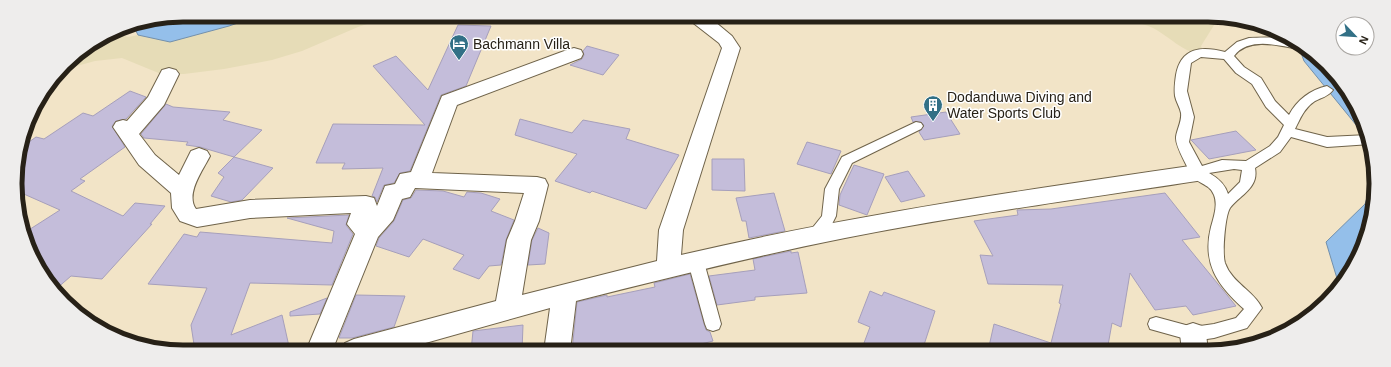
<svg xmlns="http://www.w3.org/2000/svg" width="1391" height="367" viewBox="0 0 1391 367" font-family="Arial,sans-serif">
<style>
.sand{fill:#e6dcb7}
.water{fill:#94bfea;stroke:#7390ab}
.building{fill:#c4bdda;stroke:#a69fbb}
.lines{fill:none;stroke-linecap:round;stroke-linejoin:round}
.lane-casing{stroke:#6f634a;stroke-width:2}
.street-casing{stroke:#6f634a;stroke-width:2}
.lane{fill:#fff;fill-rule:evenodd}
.street{fill:#fff;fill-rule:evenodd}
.labels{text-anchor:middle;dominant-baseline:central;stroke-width:3;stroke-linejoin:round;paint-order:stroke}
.poi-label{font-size:14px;fill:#272117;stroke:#fff;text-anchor:start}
.rim{fill:none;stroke:#272117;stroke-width:5}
</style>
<rect width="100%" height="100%" fill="#f2e4c7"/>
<path class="sand" d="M261,15H395L358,27L302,51L272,60L224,69L184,74H161L122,58L95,61L62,70L72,57L104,37L116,33L128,37L138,35L170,42L229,26Z
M1020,16H1230L1292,38L1298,45L1279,43L1265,32L1244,21L1216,22L1201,46L1204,54C1181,55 1165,29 1142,24C1134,22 1123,24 1114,24C1094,24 1035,25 1020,16Z"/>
<path class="water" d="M184,15H261L229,26L170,42L138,35L133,25Z
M1297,42L1341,81L1370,142L1304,61Z
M1373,181L1375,206L1359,258L1339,285L1326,242L1365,204Z"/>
<path class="building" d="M458,25L491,26L466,86L441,95L410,171L400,173L394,183L384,185L377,202L375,197L372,196L383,168L342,169L345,163H316L333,124L425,125L373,66L396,56L428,90Z
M587,46L619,55L603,75L570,65L582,59L584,55L583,51Z
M130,91L146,97L126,119L116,121L112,126L125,147L80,179L85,181L71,191L123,216L135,203L165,206L150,224H152L102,279L71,276L55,290L50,286L24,233L60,210L17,191L15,172L22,147L36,137L44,139L83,113L93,116Z
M166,104L173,107L230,112L223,120L262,130L234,157L200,147L186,145L188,142L144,138L141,134Z
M946,112L960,134L924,140L919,132L924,125L921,122H913L911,117Z
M520,119L572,133L583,120L630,129L626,139L679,155L646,209L592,191L590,193L555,181L577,154L515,135Z
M1236,131L1256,150L1209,159L1191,140Z
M807,142L841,151L831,174L797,164Z
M234,157L273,168L242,200L231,202L211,196L224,177L218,173Z
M712,159H744L745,191L712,190Z
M854,165L884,174L867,215L839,205L840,195Z
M908,171L925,196L901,202L885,177Z
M416,190L443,191L464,197L467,192L481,193L500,199L491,211L514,220L506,240L501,265L489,266L479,279L453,269L464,255L423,239L409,257L376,246L379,238L394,221L403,200L411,198Z
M774,193L785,231L749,238L746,221H742L736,198Z
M1165,193L1200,237L1182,240L1236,306L1193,315L1186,306L1155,310L1130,273L1121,327L1112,323L1107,351H988L994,324L1051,343L1061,304L1059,303L1063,285L988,284L980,255L993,256L974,221L1018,215L1017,210L1051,209Z
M349,215L346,225L353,234L332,285L250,283L231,335L282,315L290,351H195L191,325L207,288L148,284L184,234L197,237L200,232L332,243L334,231L287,218Z
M538,228L549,233L545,264L528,265L532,240Z
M791,251V253L798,252L807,293L755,297V300L717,305L709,276L755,270L753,259Z
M690,274L704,324L706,330L710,332L713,341L673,351H572L577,302L607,295V297L655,287L654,283Z
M870,291L882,296L884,292L935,311L922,351H861L870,327L858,322Z
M356,295L405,296L394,327L352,338H339Z
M327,298L320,314L290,316V312Z
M523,325L522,351H471L473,331Z"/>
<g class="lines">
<g class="lane-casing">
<path id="lane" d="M1249,38C1266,37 1290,36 1302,47L1298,49C1278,45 1248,37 1234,56L1244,67L1261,78L1275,101L1289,115C1297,100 1310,90 1327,86L1333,90C1329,96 1321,98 1315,101C1304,108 1300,119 1295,129L1327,137L1368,135L1371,144L1327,147L1291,137L1280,152L1255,168C1259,188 1240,195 1230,208C1225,216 1222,253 1225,263C1232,283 1254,291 1262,308L1247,328L1214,338L1193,341L1150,329L1148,324L1150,319L1156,317L1193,327L1214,324L1236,318L1244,309C1217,285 1202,263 1211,227C1214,216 1218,205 1214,195C1210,183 1194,183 1190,173C1186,163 1175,146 1176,137C1177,129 1182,121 1181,113C1180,107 1176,102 1175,96C1174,89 1175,82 1176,75C1181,47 1202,46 1225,52L1237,42ZM1201,57L1224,59L1236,73L1252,84L1266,107L1284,125L1278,137L1270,146L1246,161L1222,160L1202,166L1189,142L1194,117L1187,91L1191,63ZM1234,169L1242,170L1240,182L1228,194C1225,184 1218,178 1209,173Z
M916,122L921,123L923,126L921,129L852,163L839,189L836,216L830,228L818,240L813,242L808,240L806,236L822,216L825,189L842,157Z
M696,256L701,258L704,262L721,324L719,329L713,331L707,329L705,324L688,262L691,258Z"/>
</g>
<g class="street-casing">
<path id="street" d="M690,16H708L732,36L740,48L683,230L681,255C851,215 1024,190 1197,165L1205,167L1208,173L1205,179L1197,181C1080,199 962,215 845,238C755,256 666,278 576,301L570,351H544L550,308L397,351H341L345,343L354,339L496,301L507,240L515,221L524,193L415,188L410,197L402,199L393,220L378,237L332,351H306L355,234L347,224L351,213L250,218L197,227L180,221L172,208L171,193L139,165L113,127L116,122L123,120L127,121L148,97L162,70L169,68L176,70L179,74L164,105L139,134L155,155L179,175L191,151L199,148L207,151L210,156C203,170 185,194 196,209L250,200L366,196L374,198L377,206L385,186L395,184L400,174L411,172L442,96L567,50L574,48L581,50L583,54L581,58L457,105L432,173L537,177L545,179L548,185L539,221L531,240L522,295L657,261L659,230L722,48L719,43L692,22L689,18Z
M1193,323L1202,326L1206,334L1208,351H1182L1180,334L1184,326Z"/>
</g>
<use href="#lane" class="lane"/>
<use href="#street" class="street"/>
</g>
<defs>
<g id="hotel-pin" transform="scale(1)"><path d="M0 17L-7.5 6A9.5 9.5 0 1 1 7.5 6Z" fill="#327086" stroke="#fff"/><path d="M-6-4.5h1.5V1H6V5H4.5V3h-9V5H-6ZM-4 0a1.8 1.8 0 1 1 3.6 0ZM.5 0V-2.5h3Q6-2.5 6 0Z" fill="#fff"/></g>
<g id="building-pin" transform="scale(1)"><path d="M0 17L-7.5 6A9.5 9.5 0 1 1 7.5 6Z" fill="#327086" stroke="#fff"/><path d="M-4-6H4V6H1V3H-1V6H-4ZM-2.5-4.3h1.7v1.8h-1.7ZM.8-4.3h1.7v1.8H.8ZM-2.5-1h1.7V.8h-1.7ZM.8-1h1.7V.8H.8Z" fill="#fff"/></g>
</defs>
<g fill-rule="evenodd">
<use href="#hotel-pin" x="459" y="44"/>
<use href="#building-pin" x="933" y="105"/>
</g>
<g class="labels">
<g class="poi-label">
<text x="473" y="44">Bachmann Villa</text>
<text x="947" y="97">Dodanduwa Diving and<tspan x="947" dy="16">Water Sports Club</tspan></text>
</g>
</g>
<path d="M0 0H1391V367H0ZM183 22H1208A161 161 0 0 1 1369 183V184A161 161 0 0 1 1208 345H183A161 161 0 0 1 22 184V183A161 161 0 0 1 183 22Z" fill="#eeedec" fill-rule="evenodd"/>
<path class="rim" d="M183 22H1208A161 161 0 0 1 1369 183V184A161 161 0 0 1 1208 345H183A161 161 0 0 1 22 184V183A161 161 0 0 1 183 22Z"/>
<g transform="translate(1355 36) rotate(115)"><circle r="19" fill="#ffffff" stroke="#a9a6a2"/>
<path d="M0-3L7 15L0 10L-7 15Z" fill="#327086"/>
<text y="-6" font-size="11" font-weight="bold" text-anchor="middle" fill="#272117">N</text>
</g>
</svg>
